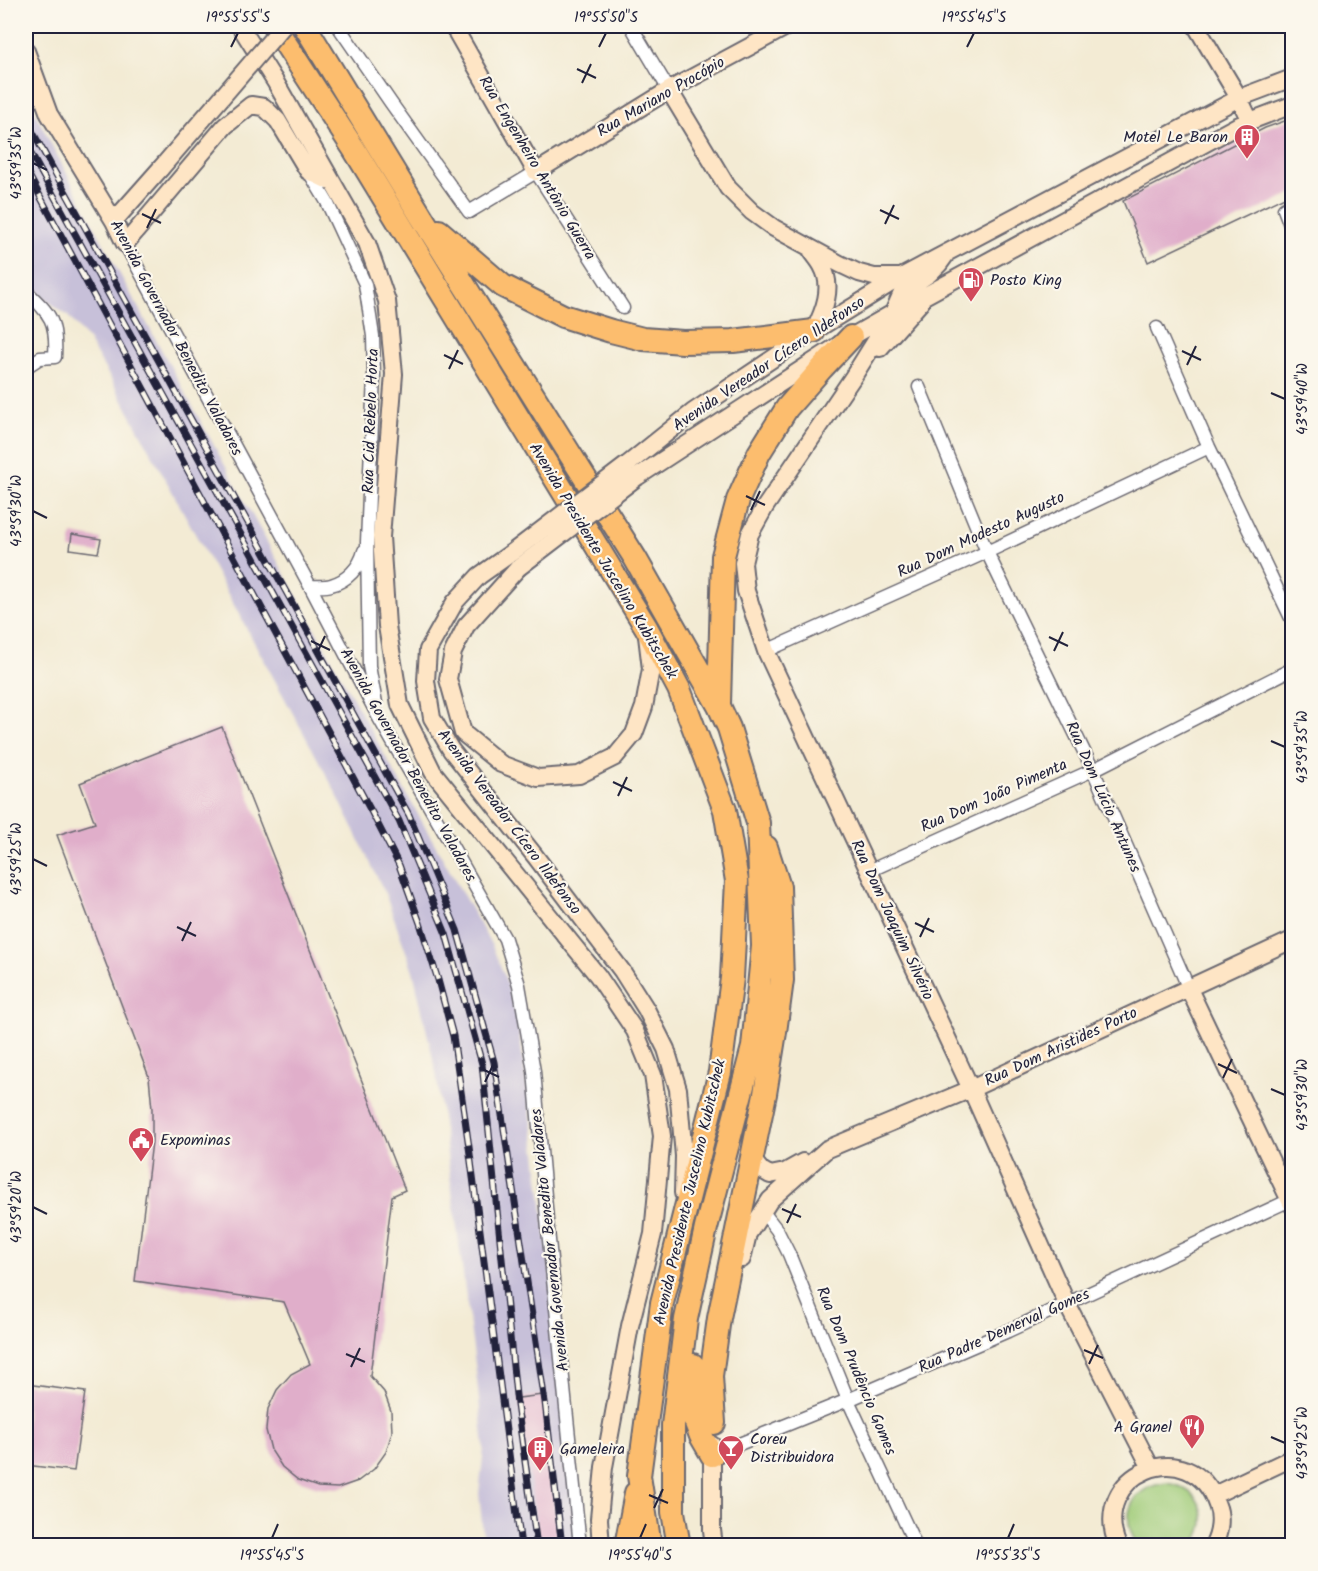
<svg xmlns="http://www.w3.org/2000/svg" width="1318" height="1571" viewBox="0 0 1318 1571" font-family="Kalam,sans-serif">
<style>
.industrial{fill:#c7c0d9}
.green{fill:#9fcb77;stroke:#607659;stroke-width:1.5}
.building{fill:#e0aeca}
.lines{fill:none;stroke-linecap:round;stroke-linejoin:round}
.street-casing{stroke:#6b6871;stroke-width:15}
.secondary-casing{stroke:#6b6871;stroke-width:20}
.highway-casing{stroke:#6b6871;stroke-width:26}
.street{stroke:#fff;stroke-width:12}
.secondary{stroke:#fee5c5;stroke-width:16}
.highway{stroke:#fcbd6e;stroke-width:22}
.rail-casing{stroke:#22223b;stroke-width:7}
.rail{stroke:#fbf7ec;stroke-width:4.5;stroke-dasharray:14;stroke-linecap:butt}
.secondary-bridge-casing{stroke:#6b6871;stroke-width:20;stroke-linecap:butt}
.secondary-bridge{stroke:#fee5c5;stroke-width:16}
.ticks{fill:none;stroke:#22223b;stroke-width:2}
.labels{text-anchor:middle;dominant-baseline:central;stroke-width:4.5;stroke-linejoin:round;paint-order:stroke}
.street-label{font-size:16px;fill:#22223b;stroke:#fbf7ec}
.poi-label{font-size:16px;fill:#22223b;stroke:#fbf7ec;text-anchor:start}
.neatline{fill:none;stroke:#22223b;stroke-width:2}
.ticks-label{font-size:15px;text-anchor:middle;fill:#22223b}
</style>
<rect width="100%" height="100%" fill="#fbf7ec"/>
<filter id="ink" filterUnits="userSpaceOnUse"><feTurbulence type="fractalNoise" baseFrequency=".0167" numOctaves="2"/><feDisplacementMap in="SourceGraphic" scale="12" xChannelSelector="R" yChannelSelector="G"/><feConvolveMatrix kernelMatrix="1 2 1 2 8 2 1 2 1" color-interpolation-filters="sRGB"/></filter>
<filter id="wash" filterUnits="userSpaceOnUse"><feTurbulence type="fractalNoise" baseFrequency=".008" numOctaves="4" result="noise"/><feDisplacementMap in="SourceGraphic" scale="24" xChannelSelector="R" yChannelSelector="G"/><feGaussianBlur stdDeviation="1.35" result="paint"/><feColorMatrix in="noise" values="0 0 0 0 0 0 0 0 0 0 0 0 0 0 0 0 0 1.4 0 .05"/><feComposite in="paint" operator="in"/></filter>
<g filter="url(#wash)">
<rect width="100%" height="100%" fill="#f3ebd4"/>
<path class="industrial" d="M26,96L117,269L361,713L492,946L505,977L517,1018L534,1136L583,1545H484L479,1493L484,1448L476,1371L436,1072L413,971L385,893L334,789L112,381L88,340L68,316L41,296L26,269Z"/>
<path class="green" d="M1168,1483C1201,1490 1213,1517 1194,1545H1138C1117,1516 1133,1485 1168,1483Z"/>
<g id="blocks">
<path class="building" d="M1293,118V193L1148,262L1123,201L1265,128Z
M72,534L101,539L98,553L70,549Z
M222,727L405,1190L392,1196L370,1376L384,1392L391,1411L392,1432L386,1452L374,1469L358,1481L338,1488L318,1487L298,1480L282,1467L271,1450L266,1430L268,1409L277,1390L291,1374L310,1364L284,1302L135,1281L152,1142V1109L149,1077L57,835L95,823L80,783Z
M26,1384L85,1392L74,1471L26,1465Z
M542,1395L559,1545H539L519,1398Z"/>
</g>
</g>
<g filter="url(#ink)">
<use href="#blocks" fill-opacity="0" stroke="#6b6871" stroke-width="1.5"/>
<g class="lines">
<g class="street-casing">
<path id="street" d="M338,26L391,103L469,212L536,172L623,308
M631,26L669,90
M309,172L327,202L365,284L373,336L374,376L367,542L369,666L376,703
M1292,205L1284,209L1292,230
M125,244L310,586L379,718L505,939L519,985L534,1071L548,1230L580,1546
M26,291C51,315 57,321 55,357L40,358L26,367
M1157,328L1209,447L1292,620
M919,387L987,552L1093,770L1189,989
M310,586C317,586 325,587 331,585C347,581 360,567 364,551
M766,651L987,552L1209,447
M869,871L1093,770L1292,669
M763,1212L777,1230L789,1254L848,1400L916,1546
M712,1455L848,1400L1008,1331L1290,1200"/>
</g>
<g class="secondary-casing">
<path id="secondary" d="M240,26L276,83L367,243L387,301L394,374L381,537L387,626L400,705L433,772L598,976L635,1031L653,1075L662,1136L653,1234L630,1326L604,1467L599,1519L601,1546
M453,26L536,172L669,90L788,26
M1196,26L1239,98L1250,121
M26,51L49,114L114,221L125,244L225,126L251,105L264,107L278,121L308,171L333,183
M669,90L728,188L752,212L774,228L840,264L859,273L874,277H900
M114,221L161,168
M811,250C814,255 819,260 822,266C834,287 824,311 814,331
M947,253L939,264L929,274L908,288L901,295L893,313L853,377L765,507L750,534L743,563L746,591L766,651L971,1089L1067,1304L1151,1468
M880,348L921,302
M628,464L693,412L814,331L901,277L1239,98L1292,78
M637,477L851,337L893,313L1237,126L1292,105
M510,554L479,576L455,602L428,650L426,681L432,718L451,750L535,856L622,971L646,1009L666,1049L678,1089L684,1156L683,1193
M518,568L466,626L453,652L448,679L463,733L501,764L538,778L579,775L615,757L634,734L644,707L651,669L647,636
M1189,989L1292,1205
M752,1159L760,1169L770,1175L785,1172L803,1162
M742,1259L748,1234L770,1200L827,1149L971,1089L1292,940
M712,1445V1530L714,1546
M1214,1495L1292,1458
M1118,1546C1087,1473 1192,1431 1217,1505C1222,1517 1220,1534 1213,1546"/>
</g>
<g class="highway-casing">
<path id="highway" d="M274,26L354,149L646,627L679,689L725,810L737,881L732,978L720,1072L662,1303L639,1476L650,1546
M305,26L421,216L635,558L719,706L729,728L758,823L763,946L753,1047L706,1228L686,1319L673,1425V1512L679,1546
M439,231L503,286L563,316L611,331L643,339L683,342L733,341L814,331
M719,704L723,556L738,500L759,453L787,408L822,368L851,337
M693,1365V1415L701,1436L712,1455
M714,1423L711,1376L719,1318L765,1094L775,1032L782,980L779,887L766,847
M626,1546L636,1493"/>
</g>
<use href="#street" class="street"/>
<use href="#secondary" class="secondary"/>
<use href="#highway" class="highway"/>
<g class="rail-casing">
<path id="rail" d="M26,120L409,815L457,930L494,1062L545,1402L562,1546
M26,145L399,821L446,934L482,1064L517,1405L537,1546
M26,170L371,811L399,865L420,923L438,980L453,1036L470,1154L521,1546"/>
</g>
<use href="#rail" class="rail"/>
<g class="secondary-bridge-casing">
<path id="secondary-bridge" d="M161,168L283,26
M510,554L628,464
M518,568L637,477"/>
</g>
<use href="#secondary-bridge" class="secondary-bridge"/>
</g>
</g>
<path class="ticks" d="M231,47L238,33M599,47L606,33M967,47L974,33M577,69L596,78M582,83L591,64M33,163L47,170M880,210L899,219M142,214L161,223M885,224L894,205M147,228L156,209M1182,351L1201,360M444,355L463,364M1187,365L1196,346M449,369L458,350M1271,393L1285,399M746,496L765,505M751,510L760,491M33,511L47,518M1049,637L1068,646M311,641L330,650M1054,651L1063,632M316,655L325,636M1271,741L1285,747M613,782L632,791M618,796L627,777M33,859L47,866M915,923L934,932M177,927L196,936M920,937L929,918M182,941L191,922M1218,1064L1237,1073M480,1068L499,1077M1223,1078L1232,1059M485,1082L494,1063M1271,1089L1285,1095M33,1207L47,1214M782,1209L801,1217M787,1223L796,1204M1084,1350L1103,1358M346,1354L365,1362M1089,1364L1098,1345M351,1367L360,1348M1271,1437L1285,1443M649,1495L668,1503M654,1508L663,1489M272,1538L278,1524M640,1538L646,1524M1008,1538L1014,1524"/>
<defs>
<g id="building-pin" transform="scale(1.35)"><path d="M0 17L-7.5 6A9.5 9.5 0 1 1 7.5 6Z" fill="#d1495b" stroke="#fbf7ec"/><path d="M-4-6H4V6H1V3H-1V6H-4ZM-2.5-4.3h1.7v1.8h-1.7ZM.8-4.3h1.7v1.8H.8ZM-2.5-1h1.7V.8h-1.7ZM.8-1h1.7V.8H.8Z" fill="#fff"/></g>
<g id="fuel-pin" transform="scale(1.35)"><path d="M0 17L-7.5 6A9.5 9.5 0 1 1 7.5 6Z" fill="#d1495b" stroke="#fbf7ec"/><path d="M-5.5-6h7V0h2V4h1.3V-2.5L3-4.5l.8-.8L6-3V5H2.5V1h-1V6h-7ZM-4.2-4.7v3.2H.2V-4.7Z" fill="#fff"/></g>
<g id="civic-pin" transform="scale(1.35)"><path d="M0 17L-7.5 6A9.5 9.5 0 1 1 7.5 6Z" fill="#d1495b" stroke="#fbf7ec"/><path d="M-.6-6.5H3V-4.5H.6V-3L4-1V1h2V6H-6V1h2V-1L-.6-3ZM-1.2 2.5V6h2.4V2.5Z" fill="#fff"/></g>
<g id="restaurant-pin" transform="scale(1.35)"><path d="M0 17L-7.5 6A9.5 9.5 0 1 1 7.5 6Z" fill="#d1495b" stroke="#fbf7ec"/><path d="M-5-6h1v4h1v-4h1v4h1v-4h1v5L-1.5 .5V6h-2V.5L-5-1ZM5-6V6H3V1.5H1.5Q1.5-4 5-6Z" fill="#fff"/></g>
<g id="bar-pin" transform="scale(1.35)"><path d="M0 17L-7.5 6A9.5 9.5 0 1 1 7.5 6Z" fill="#d1495b" stroke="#fbf7ec"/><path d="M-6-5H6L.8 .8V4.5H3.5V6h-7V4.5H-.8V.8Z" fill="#fff"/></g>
</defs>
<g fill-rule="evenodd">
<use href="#building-pin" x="1247" y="137"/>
<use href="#fuel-pin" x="971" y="280"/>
<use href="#civic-pin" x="141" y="1140"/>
<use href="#restaurant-pin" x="1192" y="1427"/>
<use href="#bar-pin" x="731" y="1448"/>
<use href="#building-pin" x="540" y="1449"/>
</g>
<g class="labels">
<g class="street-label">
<text transform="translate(661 97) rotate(-30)">Rua Mariano Procópio</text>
<text transform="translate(537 168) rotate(59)">Rua Engenheiro Antônio Guerra</text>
<text transform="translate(176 338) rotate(62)">Avenida Governador Benedito Valadares</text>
<text transform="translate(769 364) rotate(-34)">Avenida Vereador Cícero Ildefonso</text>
<text transform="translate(371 421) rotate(-88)">Rua Cid Rebelo Horta</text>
<text transform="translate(981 535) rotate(-25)">Rua Dom Modesto Augusto</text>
<text transform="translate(603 561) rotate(59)">Avenida Presidente Juscelino Kubitschek</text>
<text transform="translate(408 765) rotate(61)">Avenida Governador Benedito Valadares</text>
<text transform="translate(994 796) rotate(-24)">Rua Dom João Pimenta</text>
<text transform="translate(1103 797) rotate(66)">Rua Dom Lúcio Antunes</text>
<text transform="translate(509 822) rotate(53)">Avenida Vereador Cícero Ildefonso</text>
<text transform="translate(892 920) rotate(65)">Rua Dom Joaquim Silvério</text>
<text transform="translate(1061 1047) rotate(-25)">Rua Dom Aristides Porto</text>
<text transform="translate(690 1192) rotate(-77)">Avenida Presidente Juscelino Kubitschek</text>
<text transform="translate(550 1240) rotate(-96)">Avenida Governador Benedito Valadares</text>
<text transform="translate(1004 1331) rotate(-24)">Rua Padre Demerval Gomes</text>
<text transform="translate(856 1371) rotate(67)">Rua Dom Prudêncio Gomes</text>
</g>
<g class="poi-label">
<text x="1228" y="137" text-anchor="end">Motel Le Baron</text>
<text x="990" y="280">Posto King</text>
<text x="160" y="1140">Expominas</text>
<text x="1172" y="1427" text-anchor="end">A Granel</text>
<text x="750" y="1439">Coreu<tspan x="750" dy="18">Distribuidora</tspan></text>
<text x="560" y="1449">Gameleira</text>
</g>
</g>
<rect width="1318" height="1571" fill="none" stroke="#fbf7ec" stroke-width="66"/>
<rect x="33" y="33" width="1252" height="1505" class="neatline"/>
<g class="ticks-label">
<text x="238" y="22">19°55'55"S</text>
<text x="606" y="22">19°55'50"S</text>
<text x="974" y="22">19°55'45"S</text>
<text transform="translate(16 163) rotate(-90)" y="5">43°59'35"W</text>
<text transform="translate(1302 399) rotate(-90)" y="5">43°59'40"W</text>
<text transform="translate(16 511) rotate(-90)" y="5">43°59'30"W</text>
<text transform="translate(1302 747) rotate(-90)" y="5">43°59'35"W</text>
<text transform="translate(16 859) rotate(-90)" y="5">43°59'25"W</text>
<text transform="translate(1302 1095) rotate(-90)" y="5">43°59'30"W</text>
<text transform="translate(16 1207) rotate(-90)" y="5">43°59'20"W</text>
<text transform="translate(1302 1443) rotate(-90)" y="5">43°59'25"W</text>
<text x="272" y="1560">19°55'45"S</text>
<text x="640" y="1560">19°55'40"S</text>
<text x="1008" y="1560">19°55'35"S</text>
</g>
</svg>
